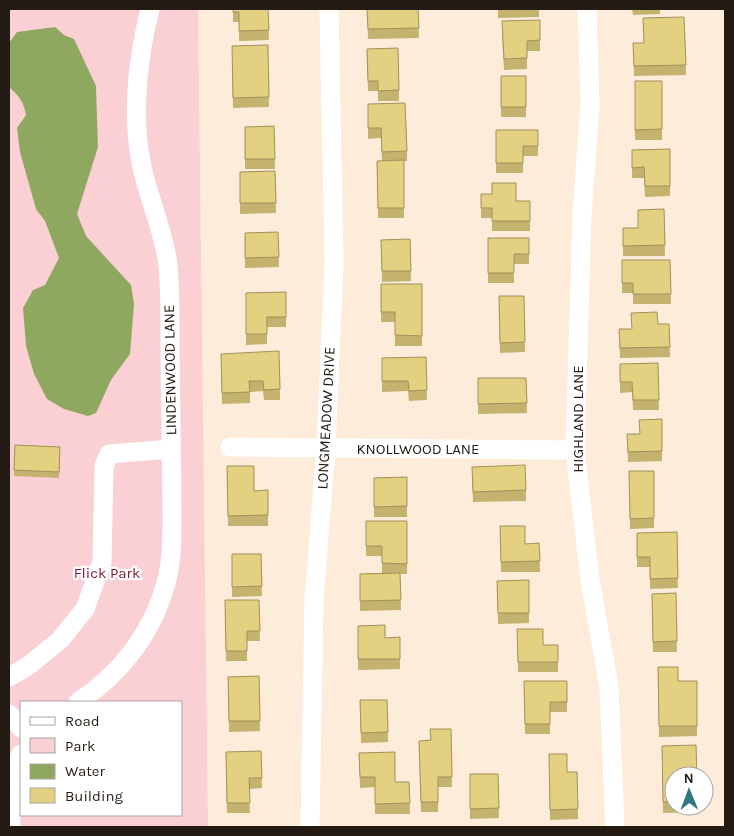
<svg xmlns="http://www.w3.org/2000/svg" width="734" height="836" viewBox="0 0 734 836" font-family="Karla,sans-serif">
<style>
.green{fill:#fbd0d4;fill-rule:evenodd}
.water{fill:#8fa85f}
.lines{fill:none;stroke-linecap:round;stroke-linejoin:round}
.minor{stroke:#fff;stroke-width:19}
.wall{fill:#c3b36e}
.building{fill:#e3d080;stroke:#9f925a}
.labels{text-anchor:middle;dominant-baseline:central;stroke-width:4.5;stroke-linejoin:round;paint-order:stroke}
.street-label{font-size:15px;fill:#231b13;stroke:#fff}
.park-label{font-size:15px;fill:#7a1831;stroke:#fff}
</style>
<rect width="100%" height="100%" fill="#feecda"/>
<path class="green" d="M9,9H198L208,827H9ZM21,702H181V815H21Z"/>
<path class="water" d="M55,27L64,35L74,39L96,86L98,147L77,214L86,236L131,285L134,304L130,354L111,380L96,413L88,416L64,409L47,399L34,374L26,346L23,308L33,290L45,285L59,258L45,221L36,209L20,152L17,128L26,115C24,102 19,96 9,87V43L17,32Z"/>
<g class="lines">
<path class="minor" d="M587,9L590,104L582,215L575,450L590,580L609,687L615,827
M230,447L575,450
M9,677L28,666L60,640L85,609L102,562L104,466L109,454L171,449
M78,702C121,674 153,632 166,583C173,558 172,530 172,504C172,474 171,443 171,413C170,384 170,355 170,326C170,306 170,286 168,265C164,231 149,200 142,167C131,116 138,58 150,9
M9,714L21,728
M11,827C11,804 10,775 21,754
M310,827L314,599L326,448L334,262L329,9"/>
</g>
<path class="wall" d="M233,9H268L269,40L239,41V22H233Z
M367,9H418L419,38L368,39Z
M498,9H539V17L498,18Z
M632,9H660V14L633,15Z
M684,17L686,75L634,76L633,43H644Z
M540,20V51H527V69L504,70L502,32Z
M268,45L269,107L233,108L232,46Z
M367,49L399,90V101H378V91H368Z
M501,76H526V117H501Z
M635,81H662V140H635Z
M368,114L407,151V161H404V218H378L377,161H382L381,138L368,139Z
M274,126L275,169H245V127Z
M496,130H538V156H523V173H496Z
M670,149V196L645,197L644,178H632V150Z
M275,171L276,213L240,214V172Z
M481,194L516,201H530V231H492V218H481Z
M664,209L665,256H623V228H638Z
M278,232L279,267L245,268V233Z
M488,238H529V264H514V283H488Z
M410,239L411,281L382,282L381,240Z
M622,260H670L671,304H633V293H622Z
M381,284H422V346H395V322H381Z
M286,292V327H267V344L246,345V293Z
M499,296H524L525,352L500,353Z
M658,324H669L670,357L620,358L619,329H632Z
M221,354L280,389V400H264L263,391L250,392V403L222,404Z
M426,357L427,400L409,401L408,391L382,392V358Z
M658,363L659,410H633L632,392L620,393V364Z
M478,378H526L527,413L478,414Z
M662,419V461L628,462L627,434H639Z
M15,445L60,447L59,478L14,476Z
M227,466L254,491L268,490V526H228Z
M629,471H654V528L630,529Z
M407,477V517H374V478Z
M472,477L526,490V501L473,502Z
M366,521H407V574H400L401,610L360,611V574L382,573V556H366Z
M500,526L525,544L539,543L540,572H501Z
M677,532L678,588L650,589V567H637V533Z
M232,554H261L262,596L232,597Z
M529,580V623L498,624L497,581Z
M676,593L677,652H653L652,594Z
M225,600H259L260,641H247V661H226Z
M358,626L385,638L400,637V669L358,670Z
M517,629L543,645H558V672H518Z
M658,667L678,681H697V736L659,737Z
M259,676L260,731L229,732L228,677Z
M524,681H567V712H550V734H525Z
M360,700H387L388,742L361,743Z
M451,729L452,787H438V812H421L419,741L430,740Z
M662,746L674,776V806H697V812L663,813Z
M261,751L262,788L249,789L250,813H227L226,752Z
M359,753L395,782H409L410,814H375V787L360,788Z
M549,754L567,772H577L578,819L550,820Z
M470,774H498L499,818L470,819Z"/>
<path class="building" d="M233,9H268L269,30L239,31V12H233Z
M367,9H418L419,28L368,29Z
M684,17L686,65L634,66L633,43H644L643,18Z
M540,20V40L527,41V58L504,59L502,21Z
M268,45L269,97L233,98L232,46Z
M398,48L399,90L378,91V81H368L367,49Z
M501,76H526V107H501Z
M635,81H662V129L635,130Z
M405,103L407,151L382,152L381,128H368V104Z
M274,126L275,159H245V127Z
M496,130H538V146H523V163H496Z
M670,149V186H645L644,167L632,168V150Z
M404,160V208H378L377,161Z
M275,171L276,203H240V172Z
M492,183H516V201H530V221H492V208H481V194H492Z
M664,209L665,245L623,246V228H638V210Z
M278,232L279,257L245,258V233Z
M488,238H529V254H514V273H488Z
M410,239L411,271H382L381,240Z
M622,260H670L671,294H633V283H622Z
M381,284H422V336L395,335V312H381Z
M286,292V317H267V334H246V293Z
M499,296H524L525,342L500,343Z
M657,312L658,324H669L670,347L620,348L619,329H632L631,313Z
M279,351L280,389L264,390L263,381H249L250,392L222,393L221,354Z
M426,357L427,390L409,391L408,381H382V358Z
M658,363L659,400H633L632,382H620V364Z
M478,378H526L527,403L478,404Z
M662,419V451L628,452L627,434H640L639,420Z
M15,445L60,447L59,472L14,470Z
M525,465L526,490L473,492L472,467Z
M227,466H254V491L268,490V515L228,516Z
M629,471H654V518L630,519Z
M407,477V506L374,507V478Z
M366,521H407V564L382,563V546H366Z
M500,526H525V544L539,543L540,561L501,562Z
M677,532L678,578L650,579V557H637V533Z
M232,554H261L262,586L232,587Z
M400,573L401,600L360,601V574Z
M529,580V613H498L497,581Z
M676,593L677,641L653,642L652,594Z
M225,600H259L260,631H247V651H226Z
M385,625V638L400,637V659H358V626Z
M517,629H543V645H558V662H518Z
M658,667H678V681H697V726H659Z
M259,676L260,721H229L228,677Z
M524,681H567V702H550V724H525Z
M360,700H387L388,732L361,733Z
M430,729H451L452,777H438V802H421L419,741L431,740Z
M696,745L697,776H674V802H663L662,746Z
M261,751L262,778H249L250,803H227L226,752Z
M395,752V782H409L410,803L375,804V777H360L359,753Z
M549,754H567V772H577L578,809L550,810Z
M470,774H498L499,808L470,809Z"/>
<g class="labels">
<g class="street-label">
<text transform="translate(170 370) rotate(-91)">LINDENWOOD LANE</text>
<text transform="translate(326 418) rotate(-87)">LONGMEADOW DRIVE</text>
<text transform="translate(578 419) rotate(-90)">HIGHLAND LANE</text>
<text x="418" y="449">KNOLLWOOD LANE</text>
</g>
<g class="park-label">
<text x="107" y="573">Flick Park</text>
</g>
</g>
<rect width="734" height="836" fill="none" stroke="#231b13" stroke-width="20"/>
<rect x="20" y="701" width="162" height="115" fill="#ffffff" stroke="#a7a4a1"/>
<rect x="30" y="717" width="25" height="8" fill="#ffffff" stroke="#a7a4a1"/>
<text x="65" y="726" font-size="15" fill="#231b13">Road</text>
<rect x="30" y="738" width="25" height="15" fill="#fbd0d4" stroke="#a7a4a1"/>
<text x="65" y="751" font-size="15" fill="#231b13">Park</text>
<rect x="30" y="764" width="25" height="15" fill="#8fa85f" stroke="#a7a4a1"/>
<text x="65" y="776" font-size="15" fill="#231b13">Water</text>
<rect x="30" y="788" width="25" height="15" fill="#e3d080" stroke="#a7a4a1"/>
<text x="65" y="801" font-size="15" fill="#231b13">Building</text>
<g transform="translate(689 791) rotate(359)"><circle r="24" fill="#ffffff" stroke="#a7a4a1"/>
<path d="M0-4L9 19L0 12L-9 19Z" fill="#2f7782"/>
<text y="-8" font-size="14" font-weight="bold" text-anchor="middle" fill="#231b13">N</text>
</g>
</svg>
